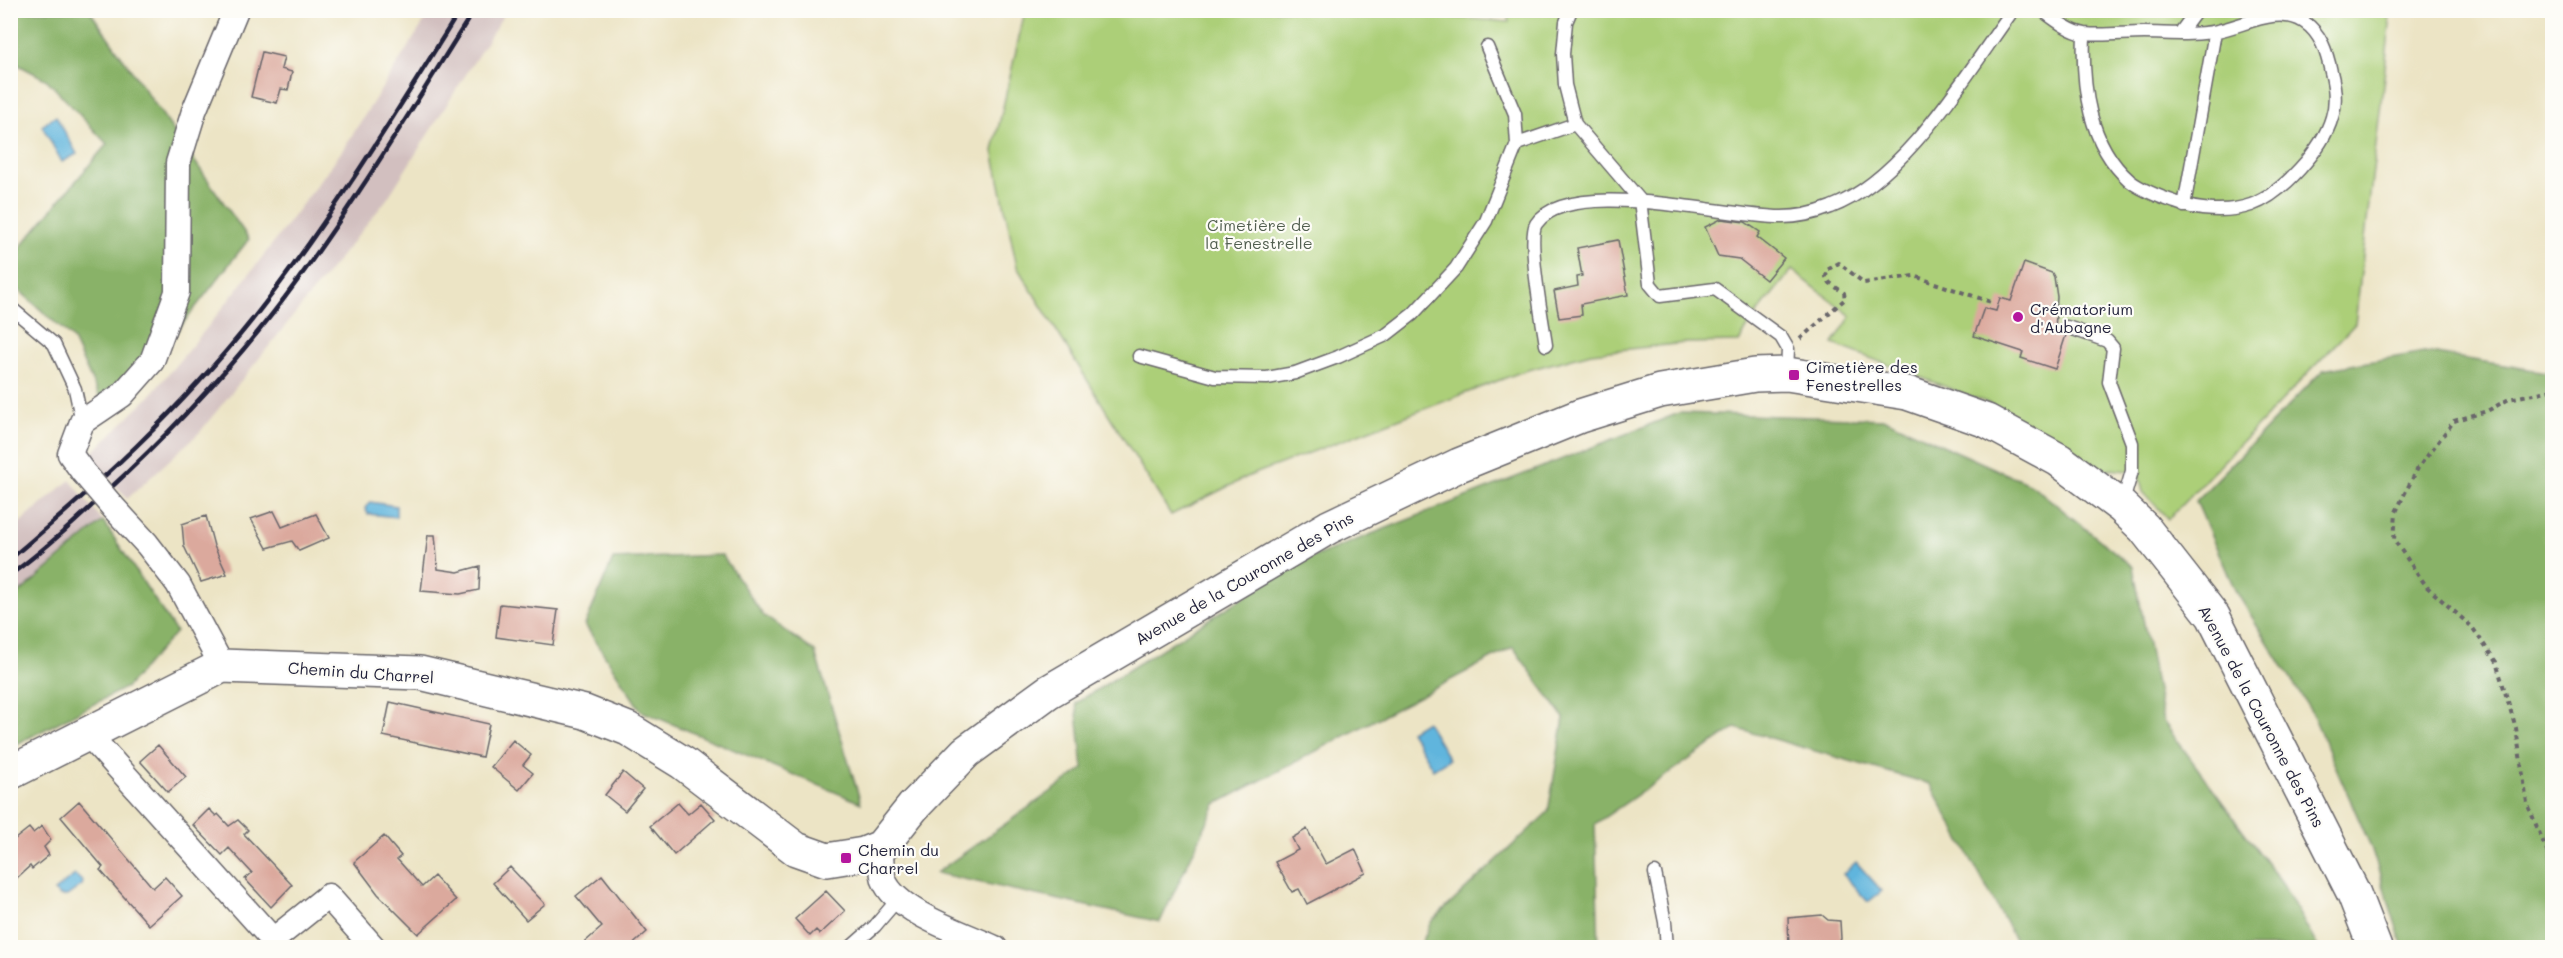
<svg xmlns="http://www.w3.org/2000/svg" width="2563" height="958" viewBox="0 0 2563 958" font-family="Mali,sans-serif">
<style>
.industrial{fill:#d2bfbf}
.green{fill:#accf78;stroke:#67785a;stroke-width:1.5}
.forest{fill:#89b268;stroke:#566a52;stroke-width:1.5}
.water{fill:#61b5dd;stroke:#426c8c;stroke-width:1.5}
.building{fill:#dba99d}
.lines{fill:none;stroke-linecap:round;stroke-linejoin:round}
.lane-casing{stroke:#69666b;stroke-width:15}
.street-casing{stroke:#69666b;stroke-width:27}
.secondary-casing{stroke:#69666b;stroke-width:36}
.path{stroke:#69666b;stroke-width:4;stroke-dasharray:4.5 4.5;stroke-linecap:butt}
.lane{stroke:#fff;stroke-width:12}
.street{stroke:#fff;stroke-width:24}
.secondary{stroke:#fff;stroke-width:33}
.rail{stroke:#22223b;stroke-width:4.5}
.street-bridge-casing{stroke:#69666b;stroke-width:27;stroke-linecap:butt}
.street-bridge{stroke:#fff;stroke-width:24}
.poi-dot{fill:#b5179e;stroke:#fdfcf7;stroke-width:2}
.labels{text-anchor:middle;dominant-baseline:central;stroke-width:4.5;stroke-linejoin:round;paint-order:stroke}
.park-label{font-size:16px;fill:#525f50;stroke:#fdfcf7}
.poi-label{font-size:16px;fill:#22223b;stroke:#fdfcf7;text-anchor:start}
.street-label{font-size:16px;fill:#22223b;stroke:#fdfcf7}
</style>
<rect width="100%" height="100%" fill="#fdfcf7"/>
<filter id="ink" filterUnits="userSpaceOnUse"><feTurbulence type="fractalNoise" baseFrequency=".0167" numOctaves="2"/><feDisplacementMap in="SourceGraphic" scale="12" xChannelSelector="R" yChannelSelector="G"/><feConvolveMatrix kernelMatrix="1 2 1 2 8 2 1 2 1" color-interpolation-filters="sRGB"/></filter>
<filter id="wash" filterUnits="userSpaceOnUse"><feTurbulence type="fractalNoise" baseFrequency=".008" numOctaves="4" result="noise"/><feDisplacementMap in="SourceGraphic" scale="24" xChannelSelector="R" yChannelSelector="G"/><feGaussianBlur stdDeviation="1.35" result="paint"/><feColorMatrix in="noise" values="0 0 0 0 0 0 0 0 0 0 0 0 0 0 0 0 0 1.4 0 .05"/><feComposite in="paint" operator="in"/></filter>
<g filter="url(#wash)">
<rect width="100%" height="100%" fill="#ece4c5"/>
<path class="industrial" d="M431,11H506L387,199L200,432L127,499L90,455L149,397L210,324L274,242L342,151Z
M70,480L103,521L11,600L10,531Z"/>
<path class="green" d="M1365,10L1509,22L1506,11L2387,10L2390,25L2355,324L2168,519L2143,492L2138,472L2099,468L1993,405L1833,344L1851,316L1792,270L1754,317L1739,342L1685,343L1591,353L1521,372L1249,476L1171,515L1017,267L993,151L1025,11Z"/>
<path class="forest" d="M11,11H90L249,239L109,418L72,338L11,283V258L107,144L47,80L11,61Z
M2424,352L2552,373V947H2403L2371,847L2312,713L2235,590L2196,501L2323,370Z
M1679,413L1885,419L2033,486L2133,567L2163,721L2283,885L2318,947H2019L1930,784L1735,728L1595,824L1599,947H1420L1431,922L1548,812L1564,718L1513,647L1216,804L1160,922L936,873L1083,769L1076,703L1298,563Z
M103,521L176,632L127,687L11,747V600Z
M722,555L763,615L815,652L861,803L641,711L585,625L613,559Z"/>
<path class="water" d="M56,116L77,154L62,162L42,126Z
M370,502L396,506V517L368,514L365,508Z
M1426,721L1449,759L1433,769L1410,731Z
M1856,862L1882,891L1868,902L1843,874Z
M75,875L83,882L82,885L67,896H60L54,891Z"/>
<g id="blocks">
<path class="building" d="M262,52L284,57L281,69L292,72L288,90L281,89L277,103L251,97Z
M1721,219L1745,222L1760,232L1757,237L1784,258L1766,280L1739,259L1718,256L1705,227Z
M1618,240L1628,295L1581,304L1582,315L1559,318L1554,291L1578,286L1577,277L1582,276L1577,248Z
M2024,263L2052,273L2054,277L2057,297L2055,331L2066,335L2055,369L2021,358L2023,352L1974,336L1984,308L1996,311L2000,298L2011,301Z
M274,511L282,527L316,514L329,538L299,551L292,541L267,548L251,519Z
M206,516L214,546L227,574L201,582L184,546L182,524Z
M428,535H435L438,569L458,572L480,566L479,590L460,594L421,591Z
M500,604L558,610L553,645L496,637Z
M390,702L489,724L482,757L383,736Z
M513,740L531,755L523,765L533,773L519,790L491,767Z
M158,745L186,777L168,792L140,761Z
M623,772L643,789L625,811L605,795Z
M79,801L153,888L165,877L182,896L149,925L100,870L103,867L61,817Z
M678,803L688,814L701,803L715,819L674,855L650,826Z
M209,809L216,816L218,814L229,826L238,820L248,830L244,834L292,885L271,907L245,879L252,873L229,848L222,855L193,825Z
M42,826L51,840L44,847L49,855L32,869L30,866L10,884V843L29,828L33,833Z
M1307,829L1326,864L1355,849L1366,873L1307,904L1299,889L1292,892L1275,862L1298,850L1292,838Z
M384,836L401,856L397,859L422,887L434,876L456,900L418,934L378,894L354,862Z
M510,867L545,904L526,920L493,883Z
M602,875L647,932L629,948H578L602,927L576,896Z
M826,891L845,911L820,934L816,930L810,936L795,919Z
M1822,915L1828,920L1840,921L1841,939L1834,948H1789L1788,918Z"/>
</g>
</g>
<g filter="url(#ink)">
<use href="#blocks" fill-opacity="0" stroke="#69666b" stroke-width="1.5"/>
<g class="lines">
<g class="lane-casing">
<path id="lane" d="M1571,10L1566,22L1563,54L1565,85L1575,124L1640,200L1650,284L1660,296L1715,289L1781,337L1788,349L1787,372
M2042,10C2054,19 2070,32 2085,34C2104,36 2125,33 2144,33C2167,33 2195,36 2217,31C2244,26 2278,5 2304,22C2321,33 2327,53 2331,72C2335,87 2337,102 2332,117C2323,149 2282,194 2251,205C2228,213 2197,211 2175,202C2160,197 2143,191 2130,181C2088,144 2082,86 2084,34
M2180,33L2197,10
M1517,144L1575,124
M2184,206L2215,32
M10,307L54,344L75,389L82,422
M2067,327L2107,341L2113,348L2109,382L2132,443V471L2122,505
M1546,345C1543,324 1527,239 1536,224C1568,175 1730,218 1782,217C1799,217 1816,213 1831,207C1904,180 1967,73 2013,10
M1139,356L1215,377L1267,378L1295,373L1338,357L1386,335L1413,314L1456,268L1486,221L1517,144L1515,114L1487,47
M1655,873L1665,922L1667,948
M850,948L875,926L898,899"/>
</g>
<g class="street-casing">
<path id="street" d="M83,472L70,454L82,422L122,395L152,361L177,292L178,163L194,111L236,10
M112,506L147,544L178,584L222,666
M88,734L273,940L328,896L374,948
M881,847C881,858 881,870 884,880C896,912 965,934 995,948"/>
</g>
<g class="secondary-casing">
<path id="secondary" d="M10,773L222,666L420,673L585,712L628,729L683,763L796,849L827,860L864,854L881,847L913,807L966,752L1048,692L1329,527L1459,465L1580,416L1660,391L1755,375L1787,374L1907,393L1987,421L2059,460L2122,507L2144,528L2213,616L2354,894L2375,948"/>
</g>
<path class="path" d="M1800,339L1845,299L1844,293L1830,283L1826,277L1827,270L1839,263L1864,283L1914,276L1991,302
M2552,390L2509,399L2487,411L2454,421L2418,468L2405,493L2396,512L2394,540L2427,587L2472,627L2496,662L2516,728L2527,803L2552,863"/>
<use href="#lane" class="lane"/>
<use href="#street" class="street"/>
<use href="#secondary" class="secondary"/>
<path class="rail" d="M10,559C97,486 181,409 252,320C329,222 394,116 460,10
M10,575C43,551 74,523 103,495C164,439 222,378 273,313C347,217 409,113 474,10"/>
<g class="street-bridge-casing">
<path id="street-bridge" d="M83,472L112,506"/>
</g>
<use href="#street-bridge" class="street-bridge"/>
</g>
</g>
<g class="poi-dot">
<circle cx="2018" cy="317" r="6"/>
<rect x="1788" y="369" width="12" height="12" rx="3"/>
<rect x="840" y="852" width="12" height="12" rx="3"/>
</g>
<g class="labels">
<g class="park-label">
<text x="1259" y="224">Cimetière de<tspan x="1259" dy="18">la Fenestrelle</tspan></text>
</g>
<g class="poi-label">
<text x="2030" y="308">Crématorium<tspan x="2030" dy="18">d'Aubagne</tspan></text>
<text x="1806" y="366">Cimetière des<tspan x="1806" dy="18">Fenestrelles</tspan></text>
<text x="858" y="849">Chemin du<tspan x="858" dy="18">Charrel</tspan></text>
</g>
<g class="street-label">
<text transform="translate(1244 578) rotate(-30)">Avenue de la Couronne des Pins</text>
<text transform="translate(361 672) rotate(4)">Chemin du Charrel</text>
<text transform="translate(2262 716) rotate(62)">Avenue de la Couronne des Pins</text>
</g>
</g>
<rect width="2563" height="958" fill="none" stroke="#fdfcf7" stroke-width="36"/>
</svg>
